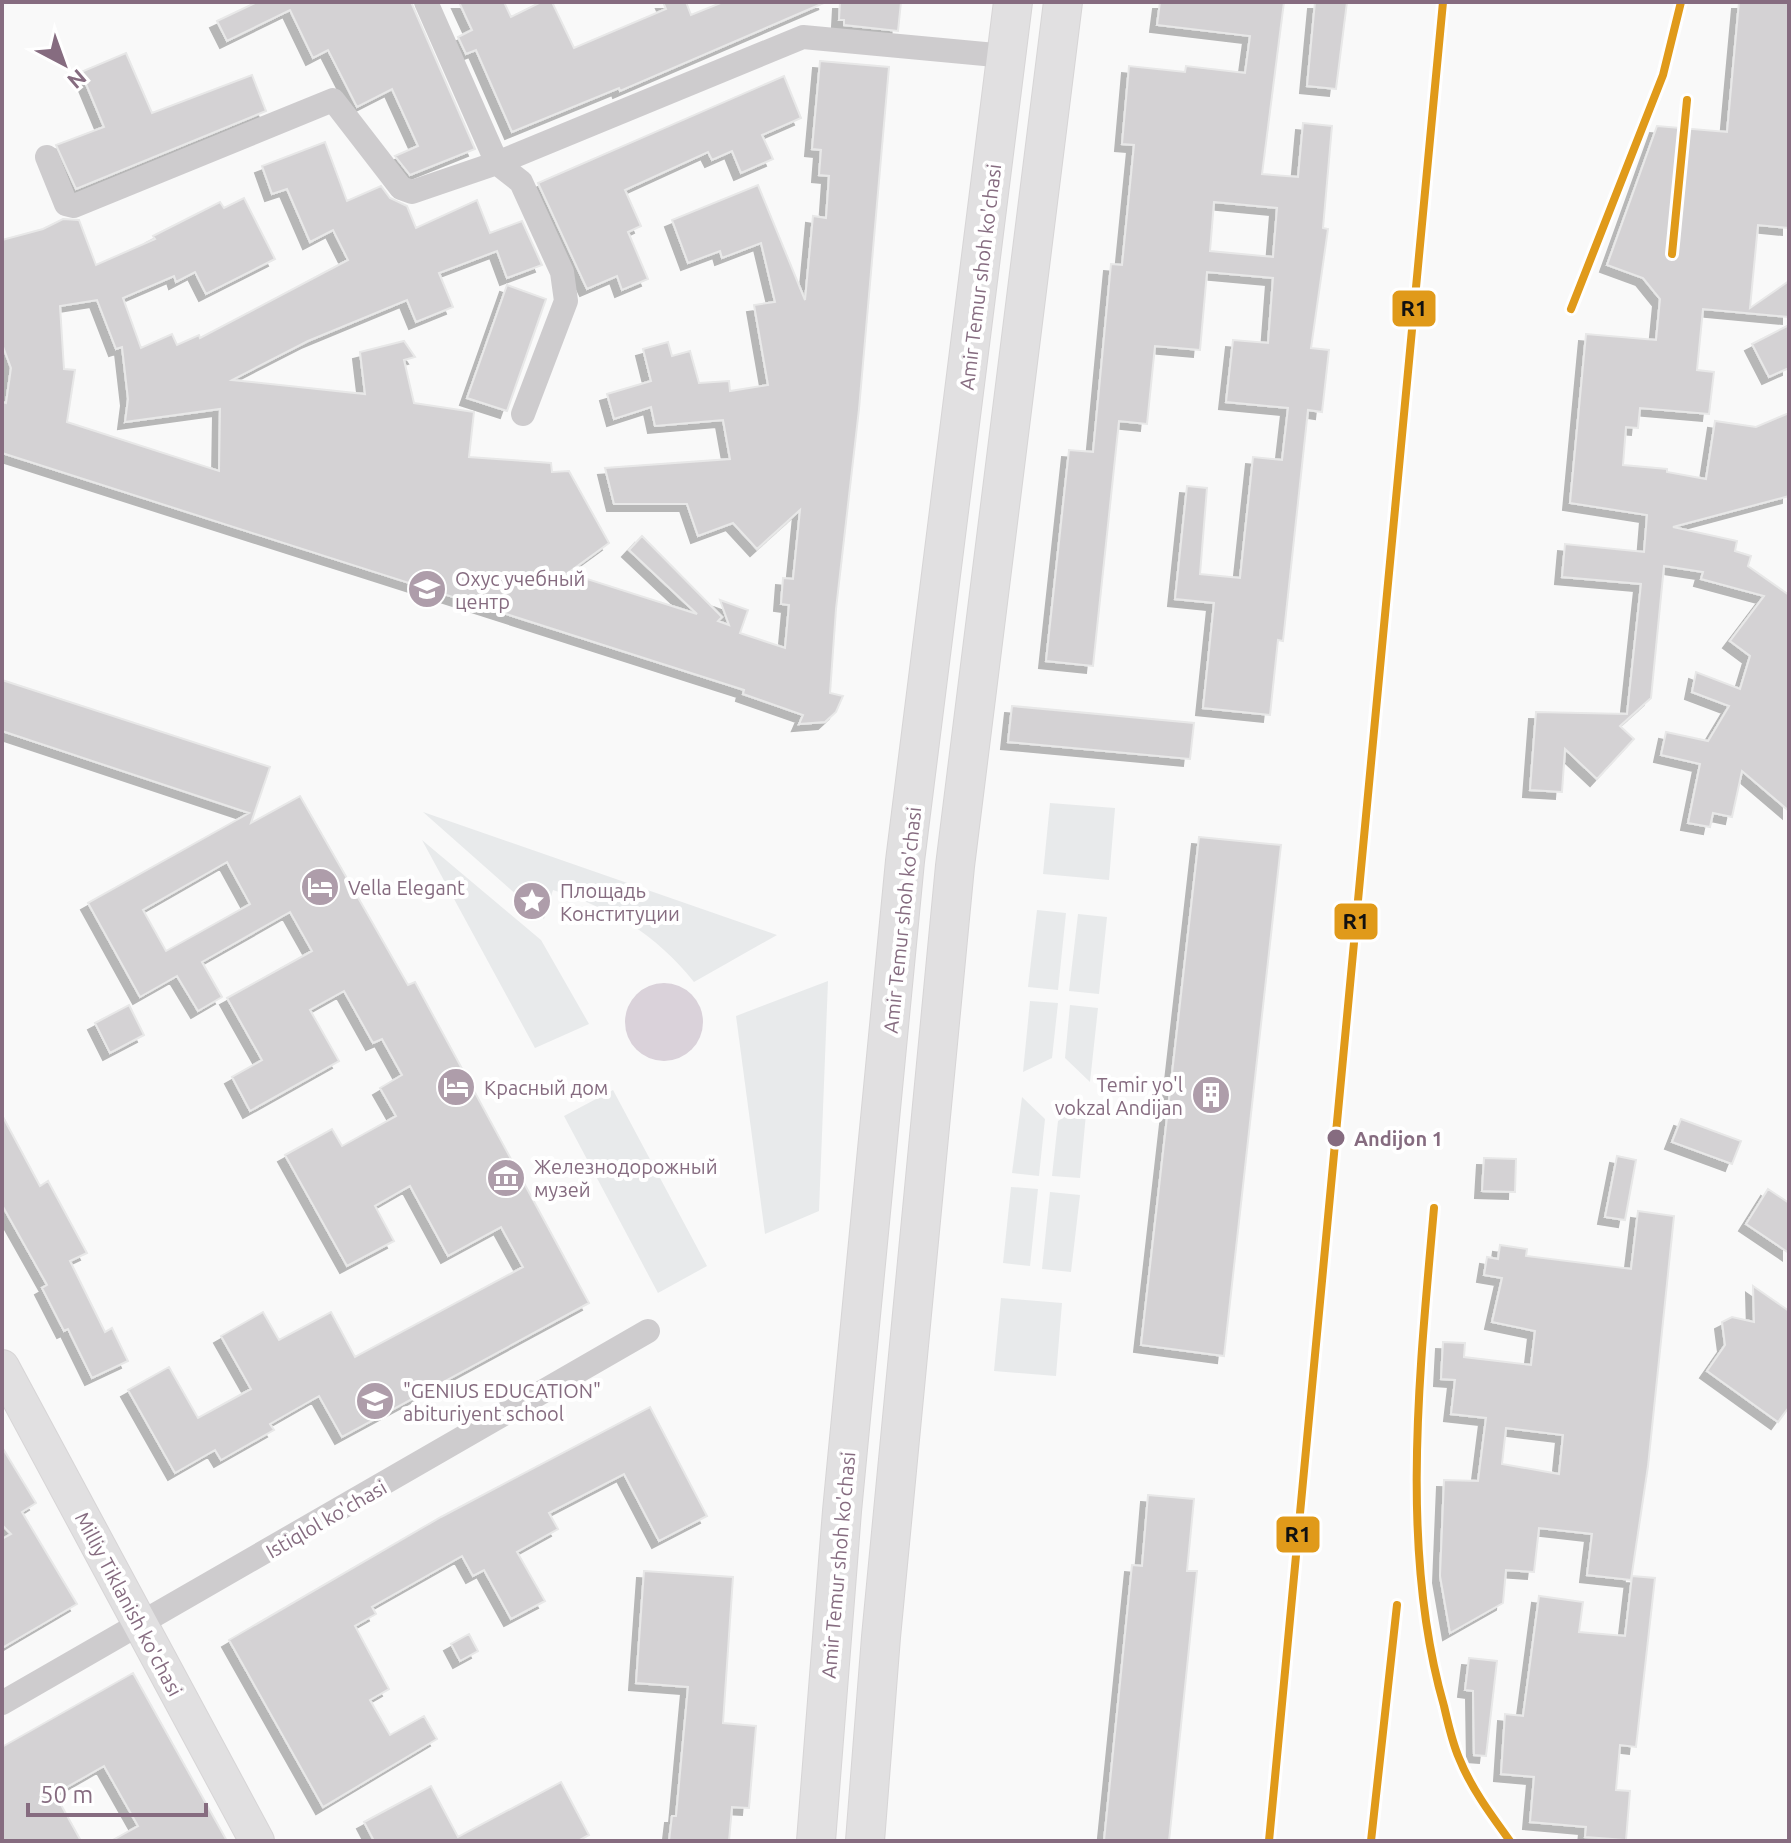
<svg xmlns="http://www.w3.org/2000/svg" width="1791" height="1843" viewBox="0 0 1791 1843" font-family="Ubuntu,sans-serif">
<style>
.green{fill:#e8eaeb}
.water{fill:#dad2da}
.building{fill:#d4d2d4;stroke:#e8e8e8;stroke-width:2;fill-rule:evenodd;filter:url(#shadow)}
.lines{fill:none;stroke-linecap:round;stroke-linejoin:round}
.secondary-casing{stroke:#d7d5d6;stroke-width:36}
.primary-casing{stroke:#d7d5d6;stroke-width:40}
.street{stroke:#ceccce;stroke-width:24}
.secondary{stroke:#e1e0e1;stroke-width:34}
.primary{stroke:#e1e0e1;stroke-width:38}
.rail-1-casing{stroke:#fff;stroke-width:14}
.rail-1{stroke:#e09a1a;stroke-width:8}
.stop-dot{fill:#866c80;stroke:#fff;stroke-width:3}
.labels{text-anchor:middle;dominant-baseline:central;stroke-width:8;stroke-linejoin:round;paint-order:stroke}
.street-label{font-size:20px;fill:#866c80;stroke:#fff}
.poi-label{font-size:20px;fill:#866c80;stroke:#fff;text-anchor:start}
.stop-label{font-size:20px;font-weight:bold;fill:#866c80;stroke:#fff;text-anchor:start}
.line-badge{stroke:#fff;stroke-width:3}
.pale-badge-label{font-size:22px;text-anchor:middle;font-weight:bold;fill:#111}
</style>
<defs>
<filter id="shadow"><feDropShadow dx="-7" dy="7" stdDeviation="0" flood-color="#0004"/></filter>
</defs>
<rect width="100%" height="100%" fill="#f9f9f9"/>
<path class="green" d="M1050,803L1115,808L1109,880L1043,874Z
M423,812L777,935L694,982C655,933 612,909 553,890L544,919Z
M422,840L541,940L589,1024L535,1048Z
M1037,910L1066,913L1058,990L1028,987Z
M1078,914L1107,917L1099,994L1069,991Z
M828,981L819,1211L765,1234L736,1016Z
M1030,1001L1058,1003L1052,1058L1023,1072Z
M1070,1005L1098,1008L1090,1082L1065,1058Z
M613,1090L707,1266L658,1293L564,1116Z
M1022,1097L1045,1119L1039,1176L1012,1173Z
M1087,1103L1080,1178L1052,1176L1058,1121Z
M1011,1187L1038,1189L1030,1266L1003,1263Z
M1050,1192L1080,1195L1071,1272L1042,1269Z
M1001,1298L1062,1303L1056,1376L994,1371Z"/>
<path class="water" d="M625 1022a39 39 0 1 1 78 0a39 39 0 1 1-78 0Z"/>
<path class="building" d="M257,2H411L475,149L410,175L395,156L418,146L392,89L357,107L328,50L313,58L290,10L227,41L217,21Z
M459,2H504L511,17L541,2H552L574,48L666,9L663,2H686L691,15L723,2H826L620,91L619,88L512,132L476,50L466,54L458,37L472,30Z
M840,2H901L898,31L844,25V20H839Z
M1160,2H1284L1262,174L1298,177L1303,123L1332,126L1323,228L1328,229L1311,348L1329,350L1322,412L1308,410L1283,641L1278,640L1270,715L1203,708L1214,603L1175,599L1187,486L1207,488L1200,574L1240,578L1253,457L1282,460L1288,408L1226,402L1233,340L1268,343L1273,278L1207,272L1200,350L1155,346L1147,424L1119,421L1093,666L1046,661L1069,450L1093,452L1111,264L1122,265L1134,145L1122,144L1129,66L1185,72L1186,66L1245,73L1250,36L1157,25ZM1214,202L1277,208L1273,257L1210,251Z
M1315,2H1347L1336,89L1307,86Z
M1739,2H1789V228L1758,225L1750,308L1789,281V317L1703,309L1697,370L1714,372L1709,414L1640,408L1638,428L1626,427L1623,465L1667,469V472L1706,479L1715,421L1756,427L1789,413V496L1673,527L1737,541L1735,551L1751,556L1748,566L1789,595V811L1742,771L1732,817L1713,813L1710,827L1688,823L1700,764L1661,755L1666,732L1708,741L1729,706L1692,692L1696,672L1740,689L1750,656L1730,641L1764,596L1701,579L1703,572L1664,566L1651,698L1620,726L1634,739L1597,779L1565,749L1562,792L1530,790L1536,712L1627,714L1641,584L1562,577L1565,544L1644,552L1647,515L1570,503L1586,334L1656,340L1660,299L1643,278L1607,265L1657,126L1727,132Z
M126,53L152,113L252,75L266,111L76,189L56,145L104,127L81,72Z
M820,61L889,67L859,409L836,609L830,693L843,696L836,712L825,722L799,724L803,715L743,694L744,690L2,453V402L6,403L11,368L2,344V240L43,229L63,219L79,220L96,265L155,239L153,236L220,202L224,208L244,198L275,259L206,294L195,272L176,282L174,276L123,298L141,348L172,334L177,345L199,335L200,338L348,260L333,230L310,242L287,189L272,194L262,166L325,142L347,201L381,186L390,198L407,206L416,228L477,200L490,233L522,221L542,265L507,278L497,251L439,273L453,307L416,322L407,300L308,341L232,380L365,394L360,352L404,341L415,357L404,360L414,403L474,412L469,457L551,463L552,472L569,471L609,543L568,573L697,614L629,550L642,536L722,617L718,621L729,625L720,600L748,610L740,633L785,648L789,605L781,604L783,578L793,579L800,510L757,549L733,523L698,536L687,504H614L605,468L730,459L723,420L655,426L651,407L614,419L607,394L651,381L643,349L668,342L672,356L690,351L699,383L729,381L730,391L768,385L754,305L775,302L761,243L722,258L720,251L688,263L672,220L758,185L805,300L813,216L826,218L829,176L819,175L821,150L812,149ZM97,300L116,349L122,347L128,399L125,422L220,409L219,471L67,422L75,370L64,369L60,306Z
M784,76L801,118L762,135L773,159L741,173L732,151L712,160L708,152L625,190L641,226L628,232L648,279L622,290L617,276L587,289L538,183Z
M507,285L546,299L507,411L467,398Z
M1789,325V368L1769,377L1752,344Z
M2,680L270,767L251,823L300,796L408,985L415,982L589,1303L342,1437L319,1396L270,1424L274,1430L221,1460L215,1450L175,1473L128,1390L169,1367L198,1418L251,1389L221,1336L263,1312L279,1340L331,1312L355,1357L523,1267L501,1227L448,1256L410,1186L375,1206L394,1241L347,1266L285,1155L332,1129L342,1146L396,1116L380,1088L402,1075L382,1039L373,1043L344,991L310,1010L339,1061L250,1111L232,1077L262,1060L227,998L312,951L290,912L202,962L222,997L198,1011L177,976L140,997L88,903L249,813L2,731ZM227,862L250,904L166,951L143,910Z
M1012,706L1194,723L1190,759L1008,742Z
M1199,837L1281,845L1224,1356L1141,1345Z
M129,1005L144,1035L110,1053L95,1023Z
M2,1115L40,1186L48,1181L87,1253L70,1261L105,1332L112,1328L128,1361L92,1378L68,1329L64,1331L42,1288L47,1285L2,1205Z
M1681,1119L1741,1141L1732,1164L1672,1142Z
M1617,1156L1636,1160L1625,1220L1605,1217Z
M1484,1158L1516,1159L1515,1192L1482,1191Z
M1768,1189L1789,1203V1253L1746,1224Z
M1638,1211L1674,1216L1648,1466L1631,1580L1587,1575L1592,1534L1539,1528L1534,1572L1506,1570L1503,1603L1450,1633L1440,1576L1444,1480L1478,1481L1486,1418L1451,1414L1455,1380L1441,1379L1443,1342L1465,1343L1464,1357L1531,1365L1535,1331L1492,1322L1502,1278L1484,1275L1487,1257L1498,1259L1500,1245L1527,1249L1526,1256L1631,1269ZM1506,1428L1563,1435L1559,1474L1502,1464Z
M1753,1286L1789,1311V1407L1778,1422L1707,1371L1725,1345L1722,1322L1732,1317L1754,1322Z
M650,1407L707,1516L659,1541L624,1474L549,1513L558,1529L517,1552L545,1601L511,1619L484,1570L473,1576L462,1556L372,1607L376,1614L355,1626L389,1689L370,1700L390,1735L424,1716L437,1739L323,1807L229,1640L441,1517Z
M2,1447L36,1503L22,1512L77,1604L2,1648V1539L11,1534L2,1525Z
M1148,1495L1194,1499L1187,1571H1197L1169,1841H1104L1132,1565L1142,1566Z
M644,1571L733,1577L723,1723L756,1726L749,1808L732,1807L729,1841H669L672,1816H676L688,1687L636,1683Z
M1632,1576L1655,1578L1636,1747L1620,1745L1616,1790L1630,1791L1626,1840L1585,1837L1586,1827L1530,1822L1534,1777L1501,1774L1505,1714L1523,1716L1539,1596L1583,1602L1579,1632L1625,1636Z
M469,1634L478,1651L460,1661L451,1644Z
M1469,1658L1497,1661L1486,1756L1474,1755L1473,1691L1465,1690Z
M133,1673L227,1841H111L138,1826L104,1766L55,1794L81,1841H2V1747Z
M561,1782L589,1835L578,1841H374L364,1822L431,1786L458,1837Z"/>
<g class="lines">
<g class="secondary-casing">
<path id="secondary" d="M2,1367L257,1841"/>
</g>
<g class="primary-casing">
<path id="primary" d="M816,1841L842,1511L905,861L1013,2
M865,1841L881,1637L955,866L1063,2"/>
</g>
<path class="street" d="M426,2L497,163L521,182L562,272L566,301L523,414
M47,157L66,204L74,206L333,100L401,188L412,192L497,163L803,37L1006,56
M2,1703L648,1331"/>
<use href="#secondary" class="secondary"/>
<use href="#primary" class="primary"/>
<g class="rail-1-casing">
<path id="rail-1" d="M1672,254L1687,100
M1571,309L1663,75L1681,2
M1434,1208C1420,1368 1399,1550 1444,1706C1448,1723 1452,1742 1459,1758C1471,1788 1491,1815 1510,1841
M1269,1841L1443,2
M1371,1841L1397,1605"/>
</g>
<use href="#rail-1" class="rail-1"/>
</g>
<defs>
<g id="school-disc" transform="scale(2)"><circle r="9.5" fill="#ae9daa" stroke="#fff"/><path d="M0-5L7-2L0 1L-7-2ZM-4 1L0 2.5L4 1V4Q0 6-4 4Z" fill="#fff"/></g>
<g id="hotel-disc" transform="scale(2)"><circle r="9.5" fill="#ae9daa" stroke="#fff"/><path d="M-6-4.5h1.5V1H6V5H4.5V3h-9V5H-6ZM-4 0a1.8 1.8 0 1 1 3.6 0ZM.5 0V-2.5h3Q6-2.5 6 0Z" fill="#fff"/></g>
<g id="sight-disc" transform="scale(2)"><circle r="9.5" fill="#ae9daa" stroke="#fff"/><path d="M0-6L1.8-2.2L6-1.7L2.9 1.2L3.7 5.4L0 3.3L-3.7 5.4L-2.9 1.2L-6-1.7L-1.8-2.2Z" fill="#fff"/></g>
<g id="building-disc" transform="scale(2)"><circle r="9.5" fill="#ae9daa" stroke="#fff"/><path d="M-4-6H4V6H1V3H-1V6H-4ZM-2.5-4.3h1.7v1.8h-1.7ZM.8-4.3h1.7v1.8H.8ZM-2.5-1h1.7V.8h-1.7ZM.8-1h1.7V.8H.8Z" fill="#fff"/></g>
<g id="museum-disc" transform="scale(2)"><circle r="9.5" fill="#ae9daa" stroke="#fff"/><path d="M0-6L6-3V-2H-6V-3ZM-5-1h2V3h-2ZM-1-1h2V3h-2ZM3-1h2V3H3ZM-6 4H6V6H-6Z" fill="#fff"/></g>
</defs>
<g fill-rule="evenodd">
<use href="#school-disc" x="427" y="589"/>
<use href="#hotel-disc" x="320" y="887"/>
<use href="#sight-disc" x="532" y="901"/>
<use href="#hotel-disc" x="456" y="1087"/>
<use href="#building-disc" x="1211" y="1095"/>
<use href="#museum-disc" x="506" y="1178"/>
<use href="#school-disc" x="375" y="1401"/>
</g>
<circle class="stop-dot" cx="1336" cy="1138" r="10"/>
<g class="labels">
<g class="street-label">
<text transform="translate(980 277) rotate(-83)">Amir Temur shoh ko'chasi</text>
<text transform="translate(902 920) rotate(-84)">Amir Temur shoh ko'chasi</text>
<text transform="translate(326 1519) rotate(-30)">Istiqlol ko'chasi</text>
<text transform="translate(838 1565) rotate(-85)">Amir Temur shoh ko'chasi</text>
<text transform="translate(129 1604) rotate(62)">Milliy Tiklanish ko'chasi</text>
</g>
<g class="poi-label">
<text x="455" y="578">Охус учебный<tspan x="455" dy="23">центр</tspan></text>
<text x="348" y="887">Vella Elegant</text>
<text x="560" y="890">Площадь<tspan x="560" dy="23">Конституции</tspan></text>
<text x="1183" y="1084" text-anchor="end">Temir yo'l<tspan x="1183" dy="23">vokzal Andijan</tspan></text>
<text x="484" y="1087">Красный дом</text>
<text x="534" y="1166">Железнодорожный<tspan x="534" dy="23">музей</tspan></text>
<text x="403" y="1390">"GENIUS EDUCATION"<tspan x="403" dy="23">abituriyent school</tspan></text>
</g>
<g class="stop-label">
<text x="1354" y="1138">Andijon 1</text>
</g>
</g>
<g class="line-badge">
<rect x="1391" y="289" width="46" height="39" rx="8" fill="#e09a1a"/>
<rect x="1333" y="902" width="46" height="39" rx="8" fill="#e09a1a"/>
<rect x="1275" y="1515" width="46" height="39" rx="8" fill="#e09a1a"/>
</g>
<g class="pale-badge-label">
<text x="1414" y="316">R1</text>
<text x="1356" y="929">R1</text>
<text x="1298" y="1542">R1</text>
</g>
<rect width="1791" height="1843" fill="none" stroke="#866c80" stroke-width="8"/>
<g transform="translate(64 64) rotate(139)" stroke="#ffffff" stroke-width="6" paint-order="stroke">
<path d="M0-6L14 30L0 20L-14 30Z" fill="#866c80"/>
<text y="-12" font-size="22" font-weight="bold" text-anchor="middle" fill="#866c80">N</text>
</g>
<path d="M28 1803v12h178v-12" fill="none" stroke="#866c80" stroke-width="4"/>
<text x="40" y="1803" font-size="24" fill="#866c80" stroke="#ffffff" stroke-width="6" paint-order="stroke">50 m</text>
</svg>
